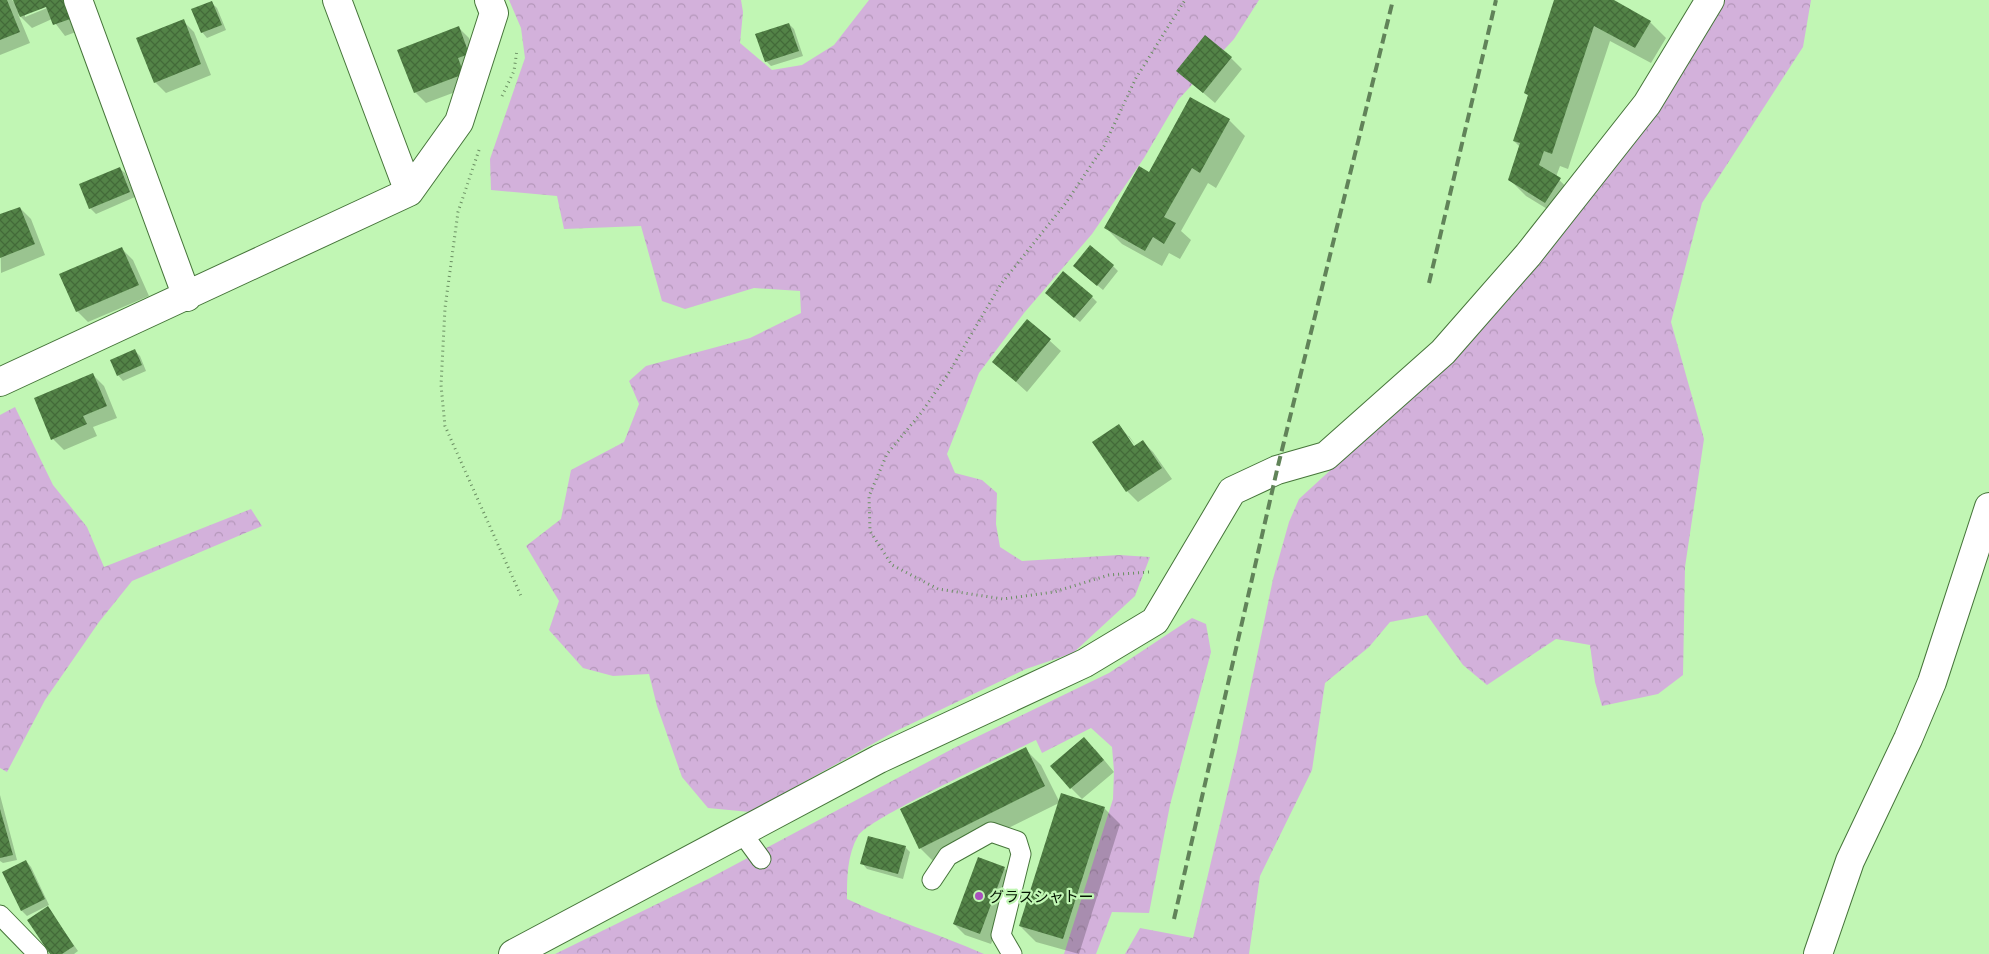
<svg xmlns="http://www.w3.org/2000/svg" width="1989" height="954" viewBox="0 0 1989 954" font-family="'Source Serif 4','Noto Sans JP',serif">
<style>
.forest{fill:url(#forest-crowns)}
.shadow{fill:#0003;fill-rule:evenodd}
.building{fill:url(#building-cross-hatch)}
.lines{fill:none;stroke-linecap:round;stroke-linejoin:round}
.service-casing{stroke:#46753a;stroke-width:21}
.minor-casing{stroke:#46753a;stroke-width:30}
.path{stroke:#6a8e62;stroke-width:3;stroke-dasharray:1 4;stroke-linecap:butt}
.service{stroke:#fff;stroke-width:19}
.minor{stroke:#fff;stroke-width:28}
.rail{stroke:#618359;stroke-width:4;stroke-dasharray:10 5;stroke-linecap:butt}
.poi-dot{fill:#a951bd;stroke:#c1f6b4;stroke-width:2}
.labels{text-anchor:middle;dominant-baseline:central;stroke-width:4.5;stroke-linejoin:round;paint-order:stroke}
.poi-label{font-size:15px;fill:#041501;stroke:#c1f6b4;text-anchor:start}
</style>
<defs>
<pattern id="forest-crowns" width="20" height="18" patternUnits="userSpaceOnUse" patternTransform="scale(1.25)"><rect width="20" height="18" fill="#d3b1db"/><path d="M2 6a3 3 0 1 1 6 0M12 15a3 3 0 1 1 6 0" fill="none" stroke="#b497ba"/></pattern>
<pattern id="building-cross-hatch" width="8" height="8" patternUnits="userSpaceOnUse" patternTransform="scale(1.25)"><rect width="8" height="8" fill="#538347"/><path d="M0 0l8 8M0 8l8-8" fill="none" stroke="#436a39"/></pattern>
</defs>
<rect width="100%" height="100%" fill="#c1f6b4"/>
<path class="forest" d="M509,0H741L743,12L740,43L772,70L802,65L834,45L869,0H1259L1234,39L1178,100L1144,158L1092,234L1024,313L979,373L947,454L955,473L982,480L997,493L996,524L1000,547L1022,561L1119,555L1150,557L1135,596L1073,653L1026,669L894,732L750,812L708,808L682,777L657,706L649,674L613,676L583,668L549,630L559,601L526,546L561,519L571,470L624,442L639,404L629,381L646,366L750,338L801,313L800,291L754,288L685,309L662,301L641,226L564,229L557,196L491,190L490,159L525,58L521,28Z
M1721,0H1811L1803,47L1702,203L1671,322L1704,439L1685,567L1683,675L1658,694L1602,706L1595,682L1590,645L1556,639L1487,685L1463,665L1427,615L1390,622L1369,647L1325,683L1312,770L1260,876L1249,954H1125L1140,928L1193,938L1237,752L1273,579L1289,522L1299,499L1336,465Z
M15,407L53,485L87,527L104,567L251,509L262,526L132,581L99,622L45,700L7,772L0,768V415Z
M1192,618L1206,624L1211,652L1170,805L1149,913L1112,912L1096,954H1064L1113,799L1114,771L1112,747L1091,728L1042,753L1036,740C1010,753 867,819 858,836C847,855 847,878 847,899C892,920 939,934 984,954H555L710,878L954,748L1109,673Z"/>
<path class="shadow" d="M0,0H12L16,4L14,0H72L84,29L65,36L52,19L32,28L18,14L30,43L0,55ZM51,3L52,6L25,17V14Z
M1556,0H1611L1650,22L1666,38L1651,63L1610,41L1568,169L1560,166L1556,177L1576,196L1562,218L1526,196L1510,180L1520,147L1514,141L1529,96L1525,93Z
M212,3L217,8L226,30L207,38L202,32Z
M183,21L194,32L211,75L166,93L155,82Z
M789,24L794,29L803,56L771,66L766,61Z
M458,27L469,38L479,65L474,85L426,103L415,92Z
M1231,58L1242,69L1215,103L1178,71Z
M1229,120L1245,136L1216,188L1208,183L1181,231L1191,240L1180,259L1169,253L1162,266L1122,244L1106,228L1149,173Z
M119,168L125,173L135,197L96,214L90,208L80,185Z
M20,208L31,219L45,255L1,273L0,216Z
M122,249L133,260L149,296L88,322L77,311Z
M1113,266L1118,271L1103,290L1080,271Z
M1092,297L1097,302L1080,322L1052,298Z
M1028,321L1061,351L1027,392L994,362Z
M135,351L140,356L146,371L123,381L118,375Z
M93,375L104,386L117,418L93,427L97,436L64,450L53,439Z
M1119,425L1136,446L1142,441L1153,452L1172,479L1138,502L1127,491L1094,443ZM1126,436H1129L1139,450L1137,452Z
M1025,749L1041,765L1059,801L1104,808L1120,824L1079,954L1036,942L1020,926L1059,803L936,864L920,848Z
M1095,749L1114,772L1082,799L1071,788Z
M0,795L17,860L3,863L0,861Z
M905,847L910,852L903,879L867,869L862,863Z
M979,859L1005,869L1016,880L991,944L965,935L954,924Z
M26,861L31,867L49,905L27,916L22,911L3,872Z
M48,908L78,951L74,954H51Z"/>
<path class="building" d="M0,0H7L20,32L0,40Z
M13,0H67L73,18L53,25L46,7L20,17Z
M1554,0H1614L1651,21L1635,48L1594,26L1552,154L1544,151L1539,165L1561,178L1545,203L1508,180L1520,143L1513,141L1528,95L1524,93Z
M212,1L222,25L201,33L191,9Z
M184,19L201,64L154,83L136,38Z
M789,23L799,51L765,62L755,34Z
M459,26L469,54L458,58L464,74L414,93L397,50Z
M1205,35L1232,57L1203,93L1176,71Z
M1190,97L1230,119L1200,173L1192,168L1164,217L1176,223L1164,244L1153,237L1145,251L1104,228L1139,166L1149,172Z
M120,167L130,192L89,209L79,184Z
M20,207L35,244L0,258V214Z
M1090,245L1114,265L1097,286L1073,266Z
M122,247L139,285L76,312L59,274Z
M1063,271L1093,296L1074,318L1045,293Z
M1027,319L1051,339L1016,382L992,362Z
M135,349L142,365L117,376L110,360Z
M93,373L107,406L83,416L87,424L51,440L34,398Z
M1119,424L1134,446L1143,440L1162,468L1126,492L1092,442Z
M1084,737L1104,760L1070,789L1050,766Z
M1026,747L1045,786L919,849L900,809Z
M1061,793L1105,807L1063,939L1019,926Z
M0,809L13,855L0,858Z
M868,836L906,846L898,874L860,864Z
M978,857L1005,867L980,934L953,924Z
M26,860L45,899L21,911L2,872Z
M48,906L74,946L62,954H50L27,920Z"/>
<g class="lines">
<g class="service-casing">
<path id="service" d="M742,833L761,859
M932,880L948,856L991,832L1017,841L1021,854L1001,935L1012,954
M0,915L38,954"/>
</g>
<g class="minor-casing">
<path id="minor" d="M78,0L187,297
M337,0L409,192
M0,382L409,192L459,122L494,13L489,0
M513,954L879,759L1085,663L1155,621L1232,491L1277,470L1326,456L1443,352L1528,255L1647,104L1710,0
M1818,954L1850,861L1908,739L1932,682L1989,507"/>
</g>
<path class="path" d="M502,96L514,71L517,50
M479,150L458,212L445,308L441,385L445,426L521,596
M1149,572L1109,575L1054,592L1003,599L938,589L892,565L870,531L869,496L887,454L921,413L948,374L1001,284L1065,204L1104,146L1136,78L1185,0"/>
<use href="#service" class="service"/>
<use href="#minor" class="minor"/>
<path class="rail" d="M1429,283L1496,0
M1174,919L1277,470L1393,0"/>
</g>
<circle class="poi-dot" cx="979" cy="896" r="5"/>
<g class="labels">
<g class="poi-label">
<text x="989" y="896">グラスシャトー</text>
</g>
</g>
</svg>
